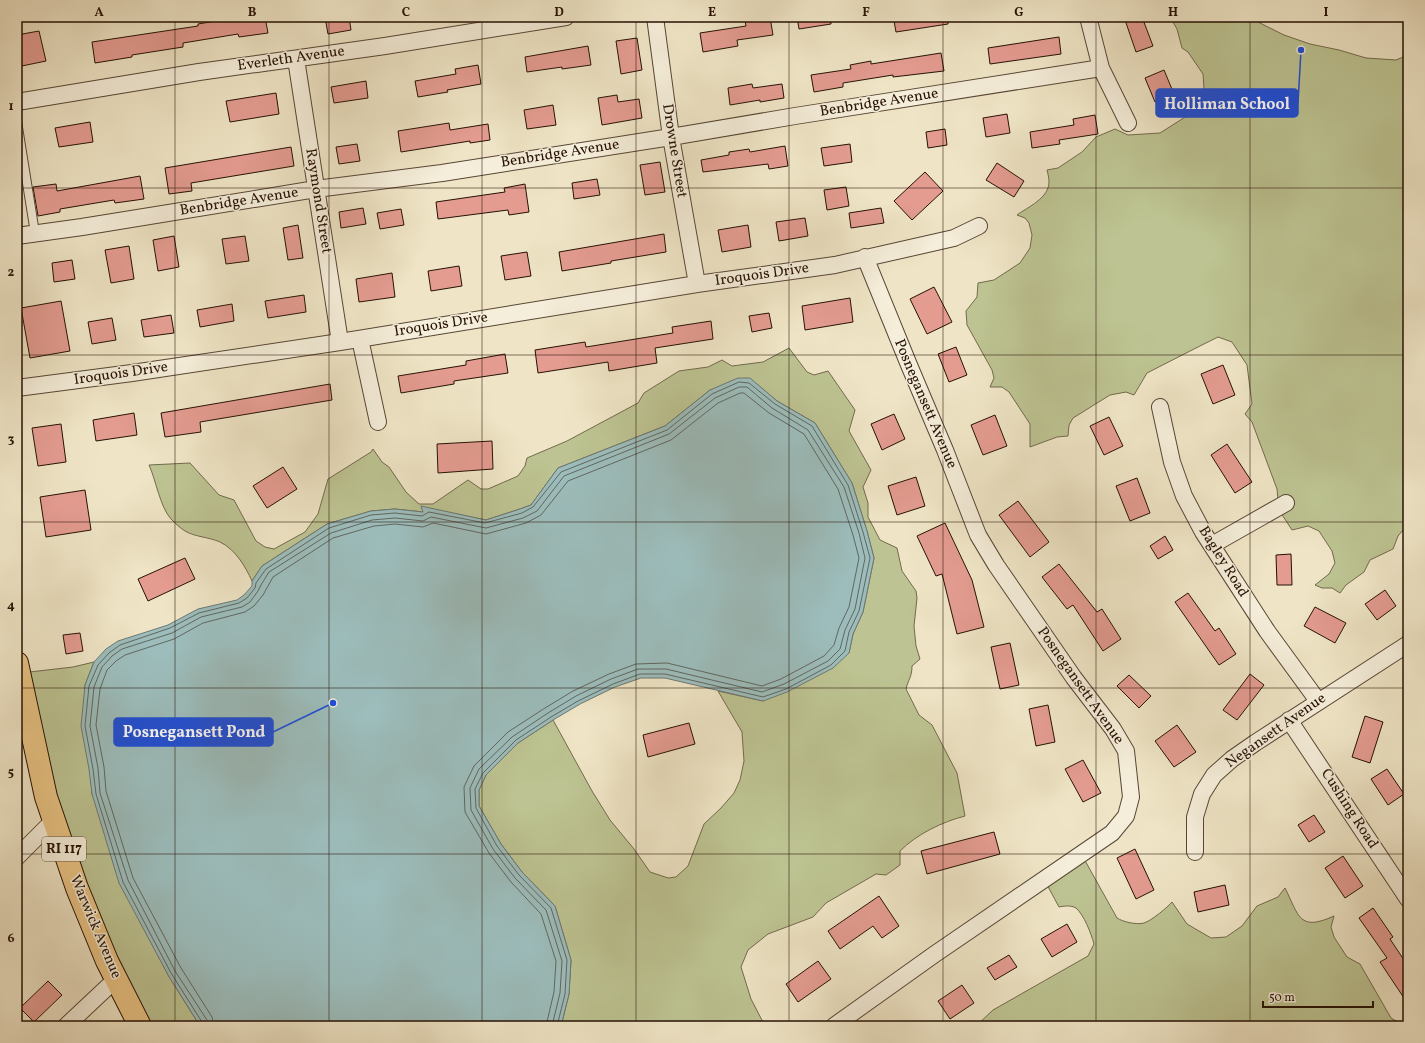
<svg xmlns="http://www.w3.org/2000/svg" width="1425" height="1043" viewBox="0 0 1425 1043" font-family="Vollkorn,serif">
<style>
.green{fill:#bdc392;stroke:#726a4c}
.water{fill:#9cbdbc;stroke:#6d7873}
.lines{fill:none;stroke-linecap:round;stroke-linejoin:round}
.shore{stroke:#616760;stroke-width:1}
.building{fill:#e49c91;stroke:#261105}
.lane-casing{stroke:#584635;stroke-width:10}
.street-casing{stroke:#584635;stroke-width:18}
.primary-casing{stroke:#261105;stroke-width:24}
.lane{stroke:#f5eeda;stroke-width:8}
.street{stroke:#f5eeda;stroke-width:16}
.primary{stroke:#e8c283;stroke-width:22}
.grid{fill:none;stroke:#261105;stroke-width:1;stroke-opacity:0.55}
.labels{text-anchor:middle;dominant-baseline:central;stroke-width:3;stroke-linejoin:round;paint-order:stroke}
.shield{fill:#f5eeda;stroke:#645345;stroke-width:1}
.shield-label{font-size:14px;font-weight:bold;fill:#261105}
.street-label{font-size:15px;fill:#261105;stroke:#f5eeda}
.leader{fill:none;stroke:#1d4ed8;stroke-width:1.5}
.callout-dot{fill:#1d4ed8;stroke:#f5eeda;stroke-width:1.5}
.callout{fill:#1d4ed8;stroke:#1d4ed8;stroke-width:1.5}
.callout-label{font-size:16px;text-anchor:middle;font-weight:bold;fill:#fff}
.neatline{fill:none;stroke:#261105;stroke-width:1.5}
.grid-label{font-size:13px;text-anchor:middle;font-weight:bold;fill:#261105}
</style>
<rect width="100%" height="100%" fill="#efe5c6"/>
<filter id="stains"><feTurbulence type="fractalNoise" baseFrequency=".005" numOctaves="4"/><feColorMatrix values="0 0 0 0 .2 0 0 0 0 .09 0 0 0 0 .02 0 0 0 .5 -.17"/></filter>
<radialGradient id="worn" r=".72"><stop offset=".6" stop-color="#630" stop-opacity="0"/><stop offset="1" stop-color="#630" stop-opacity=".3"/></radialGradient>
<path class="green" d="M1170,17H1248L1284,35L1310,44L1339,50L1366,58L1396,60L1408,55V524L1398,536L1393,549L1370,560L1364,572L1346,585L1340,593L1332,588H1322L1315,585L1329,574L1335,563L1332,551L1319,531L1308,526L1292,530L1279,510L1277,489L1252,422L1245,414L1252,404L1247,365L1232,342L1218,337L1196,348L1147,373L1134,395L1126,392L1110,395L1073,418L1069,425L1068,436L1057,437L1030,447V424L1009,392L1002,387H990L994,378L992,370L967,325L966,311L977,297L978,283L994,280L1020,263L1030,248L1032,235L1029,223L1025,218L1017,215C1028,207 1049,198 1049,182C1049,178 1048,174 1047,170L1058,168L1082,152L1096,137L1115,129L1128,135L1160,133L1190,114L1204,89L1203,74L1188,52L1182,48L1177,29Z
M789,348L807,372L814,375L828,371L855,410L849,431L871,470L863,487L868,503V517L880,540L897,548L902,571L916,591L917,598L914,626L916,646L920,659L912,666C912,677 908,680 906,689L919,715L932,725L957,773L965,816C942,822 917,834 900,851V865L886,875L876,874L826,903L813,917L768,934L748,950L741,967L751,999L765,1026H561L569,994L571,960L555,906L522,872L501,844L479,806V790L486,775L518,743L553,720L592,791L610,820L634,849L650,872L668,878L676,877L688,866L704,824L721,808L734,793L740,780L744,761L742,732L718,691L763,701L849,653L853,634L863,612L874,558L867,531L852,483L815,423L777,401L750,379L710,390L665,426L558,468L531,505L520,509L486,520L421,507L424,512L395,509L371,511L327,524L262,566L252,581C245,566 236,550 220,542C209,537 195,537 185,531C180,528 175,523 171,519C160,507 156,480 149,465L190,463L219,495L234,500L256,541L265,547L274,549L305,532L318,514L328,479L371,452L373,449L382,462L389,467L406,492L419,504H433L468,480L481,489H488L518,476L525,466L527,458L567,441L638,403L644,393L679,371L708,367L722,360L732,366L763,362Z
M94,662L85,685L92,794L168,975L200,1026H139L76,889L21,673L73,667Z
M1083,857L1117,918C1123,922 1137,925 1144,923C1151,921 1168,907 1172,902L1187,924L1211,938L1226,937L1242,926L1257,906L1278,897L1285,888C1299,916 1299,932 1334,916L1331,927L1334,937L1347,957L1360,964L1391,1018L1405,1026H976L993,1010L1088,956L1094,944C1091,933 1084,915 1076,908C1071,905 1064,906 1059,907L1045,881Z"/>
<path class="water" d="M738,378H750L777,401L815,423L852,483L867,531L874,558L863,612L853,634L849,653L833,668L787,692L763,701L665,678H641L615,687L580,704L553,720L518,743L486,775L479,790V806L501,844L522,872L555,906L571,960L569,994L561,1026H200L168,975L119,883L92,794L89,769L81,726L85,685L94,662L106,649L118,641L168,625L198,609L237,600L244,595L252,586V581L262,566L327,524L371,511L395,509L423,512L421,506L486,520L520,509L531,505L558,468L665,426L710,390Z"/>
<g class="lines">
<path class="shore" d="M203,1026L202,1022L171,973L123,882L96,794L93,769L85,726L89,686L98,665L109,653L120,645L170,628L199,613L239,603L247,598L255,588L256,583L266,569L329,528L371,515L395,513L422,516L429,512L485,523L522,513L533,507L561,472L667,430L712,394L739,382L749,383L775,404L812,426L848,485L863,532L870,558L859,611L849,632L845,651L831,665L786,689L763,697L665,674H640L613,684L578,701L551,717L516,740L483,773L475,789L476,808L497,846L519,875L551,908L567,960L565,994L557,1026
M208,1026L207,1020L175,971L128,880L100,793L98,768L90,726L94,687L102,667L112,656L122,649L172,633L201,617L242,607L250,602L258,591L261,585L269,572L331,533L372,520L395,518L423,521L431,517L486,528L523,518L537,511L564,476L669,434L715,398L739,387H747L772,408L808,430L844,487L859,533L865,558L855,609L845,630L840,649L828,661L784,684L762,692L666,669H638L611,679L576,696L548,713L512,737L479,769L470,788L471,810L493,849L515,878L546,910L562,961L560,993L552,1026
M214,1026L212,1017L181,968L133,878L106,791L104,767L96,725L100,689L107,670L116,661L125,655L174,639L203,623L245,612L254,606L263,595L273,577L333,538L374,526L395,524L423,527L433,523L486,534L526,523L541,515L568,481L671,440L718,403L740,393H744L769,413L804,434L838,489L853,535L859,558L849,607L839,628L834,645L824,656L781,679L762,686L667,663L636,664L609,674L573,691L545,708L508,732L474,766L464,787L465,812L489,853L511,882L541,914L556,961L554,992L546,1026"/>
</g>
<path class="building" d="M239,17H265L268,33L239,37L238,34L183,43V47L132,55V57L95,63L92,42L198,26V24Z
M325,17H349L351,30L328,34Z
M770,17L773,35L737,40L738,46L703,52L700,33L746,26L745,21Z
M797,17H831V24L799,29Z
M919,17H948V24L896,32L894,21Z
M1124,17H1142L1153,46L1136,52Z
M39,31L46,61L17,67V35Z
M1059,37L1061,54L990,64L988,48Z
M637,38L642,70L621,74L616,41Z
M588,46L591,65L562,69V67L527,72L525,57Z
M941,53L944,71L893,77V75L843,83V87L814,92L811,75L851,69L850,65L871,61V64Z
M478,65L481,84L447,90L448,92L418,97L415,81L456,74L455,69Z
M1164,70L1174,94L1155,102L1145,78Z
M366,81L368,98L334,103L331,87Z
M752,84L753,88L782,84L784,98L760,102V100L730,105L728,88Z
M276,93L279,114L230,122L226,101Z
M617,95L618,102L639,99L642,118L602,125L598,98Z
M553,105L556,125L527,129L524,110Z
M1007,114L1010,133L986,137L983,118Z
M1095,115L1098,134L1059,140L1060,144L1032,148L1030,132L1074,125L1073,119Z
M90,122L93,142L59,147L55,128Z
M449,123L450,130L488,124L490,140L470,143V141L401,152L398,131Z
M945,129L947,145L928,148L926,132Z
M357,144L360,161L339,164L336,147Z
M850,144L852,162L824,166L821,148Z
M785,146L788,166L769,169L768,164L703,172L701,160L729,155V152L749,149L750,152Z
M291,147L294,166L191,183L192,191L169,194L165,168Z
M660,162L665,192L645,195L640,165Z
M997,163L1024,181L1014,197L986,180Z
M925,172L943,191L912,220L894,201Z
M140,176L144,199L115,203L114,200L60,209V212L38,216L33,187L56,184L57,191Z
M597,179L600,195L574,199L572,183Z
M525,184L529,212L509,215L508,210L438,219L436,202L505,192L504,188Z
M846,187L849,206L827,210L824,190Z
M363,208L366,224L341,228L339,212Z
M881,208L884,223L851,228L849,213Z
M401,209L404,225L380,229L377,213Z
M805,218L808,236L779,241L776,222Z
M298,225L303,258L288,260L283,228Z
M748,225L751,247L722,252L718,230Z
M664,234L666,252L611,261V263L562,271L559,252Z
M174,236L179,267L158,271L153,240Z
M245,236L249,261L226,264L222,239Z
M129,246L134,279L111,283L105,250Z
M527,252L531,276L505,280L501,256Z
M72,260L75,279L54,282L52,263Z
M459,266L462,286L431,291L428,271Z
M392,273L395,297L359,302L356,279Z
M934,287L952,322L927,334L910,299Z
M304,295L306,312L268,318L265,301Z
M850,298L853,322L805,330L802,306Z
M61,301L70,351L30,358L21,308Z
M232,304L234,321L200,327L197,310Z
M769,313L772,328L752,332L749,316Z
M171,315L174,333L144,337L141,320Z
M112,318L116,340L92,344L88,322Z
M711,321L713,339L655,348L657,363L609,371L608,362L538,373L535,350L585,342L586,347L673,333L672,327Z
M956,347L967,375L949,382L938,354Z
M505,354L508,373L454,381V384L401,393L398,376L466,365V361Z
M1223,365L1235,395L1213,404L1201,374Z
M330,384L332,400L200,422L201,432L165,437L161,413Z
M134,413L137,435L96,441L93,420Z
M894,414L905,439L882,450L871,424Z
M995,415L1007,446L983,455L971,425Z
M1109,417L1123,446L1104,455L1090,426Z
M61,424L66,462L38,466L32,428Z
M492,441L493,469L438,473L437,444Z
M1227,444L1252,482L1235,493L1211,455Z
M283,467L297,489L267,508L253,486Z
M916,477L925,506L897,515L888,486Z
M1137,478L1150,513L1130,521L1116,486Z
M85,490L91,530L46,537L40,497Z
M1018,501L1049,542L1030,557L999,515Z
M945,523L972,580L984,627L957,634L942,574L936,576L917,536Z
M1165,536L1173,550L1158,559L1150,546Z
M1291,554L1292,585H1277L1276,555Z
M185,558L195,579L148,601L138,579Z
M1059,564L1097,612L1102,609L1121,639L1103,651L1073,605L1067,609L1042,577Z
M1385,590L1396,606L1377,620L1365,604Z
M1188,593L1215,631L1219,628L1236,654L1219,665L1175,602Z
M1315,607L1346,623L1335,643L1304,626Z
M80,633L83,651L66,654L63,635Z
M1010,643L1019,685L1000,689L991,647Z
M1250,674L1264,685L1237,720L1223,710Z
M1129,675L1151,696L1139,708L1117,686Z
M1048,705L1055,742L1036,746L1029,709Z
M1365,716L1383,722L1370,763L1352,757Z
M689,723L695,744L648,757L643,735Z
M1177,725L1196,752L1174,767L1155,741Z
M1083,760L1101,793L1083,802L1065,769Z
M1387,769L1404,794L1388,805L1371,779Z
M1314,815L1325,832L1309,842L1298,825Z
M994,832L1000,854L927,874L921,851Z
M1135,849L1154,890L1136,899L1117,858Z
M1343,856L1363,886L1345,898L1325,868Z
M1225,885L1229,905L1198,912L1194,892Z
M879,896L899,926L882,938L873,926L840,949L828,931Z
M1373,908L1393,937L1390,939L1408,966V1004L1380,962L1387,958L1359,918Z
M1067,924L1077,942L1052,957L1041,939Z
M1009,955L1017,967L995,980L987,968Z
M818,961L831,979L798,1002L786,984Z
M48,981L62,995L34,1022L20,1008Z
M962,985L974,1003L950,1019L938,1001Z"/>
<g class="lines">
<g class="lane-casing">
<path id="lane" d="M17,121L35,233"/>
</g>
<g class="street-casing">
<path id="street" d="M655,17L671,137L697,284
M1088,17L1101,68L1128,123
M296,59L340,342
M17,102L199,72L385,46L566,17
M17,236L82,227L316,189L442,173L671,137L795,116L1101,68
M360,339L378,422
M17,388L132,373L340,342L697,284L835,265L954,238L979,226
M1160,407L1172,462L1184,496L1203,532L1267,631L1318,701
M1212,545L1286,503
M1289,720L1408,899
M1195,852V817L1202,794L1214,775L1232,759L1255,743L1408,644
M17,857L54,820
M66,1026L116,979
M834,1026L935,954L1112,833L1126,816L1131,797L1126,751L1113,729L1074,678L996,565L978,535L945,450L909,365L865,257"/>
</g>
<g class="primary-casing">
<path id="primary" d="M17,663L46,797L77,888L107,961L140,1026"/>
</g>
<use href="#lane" class="lane"/>
<use href="#street" class="street"/>
<use href="#primary" class="primary"/>
</g>
<path class="grid" d="M175,17V1026M329,17V1026M482,17V1026M636,17V1026M789,17V1026M943,17V1026M1096,17V1026M1250,17V1026M17,188H1408M17,355H1408M17,522H1408M17,688H1408M17,854H1408"/>
<g class="labels">
<rect class="shield" x="42" y="837" width="44" height="24" rx="3"/>
<g class="shield-label">
<text x="64" y="849">RI 117</text>
</g>
<g class="street-label">
<text transform="translate(291 59) rotate(-8)">Everleth Avenue</text>
<text transform="translate(879 103) rotate(-9)">Benbridge Avenue</text>
<text transform="translate(674 151) rotate(81)">Drowne Street</text>
<text transform="translate(560 154) rotate(-9)">Benbridge Avenue</text>
<text transform="translate(318 201) rotate(81)">Raymond Street</text>
<text transform="translate(239 202) rotate(-9)">Benbridge Avenue</text>
<text transform="translate(762 275) rotate(-8)">Iroquois Drive</text>
<text transform="translate(441 325) rotate(-9)">Iroquois Drive</text>
<text transform="translate(121 374) rotate(-8)">Iroquois Drive</text>
<text transform="translate(925 404) rotate(67)">Posnegansett Avenue</text>
<text transform="translate(1223 562) rotate(58)">Bagley Road</text>
<text transform="translate(1080 686) rotate(55)">Posnegansett Avenue</text>
<text transform="translate(1276 731) rotate(-35)">Negansett Avenue</text>
<text transform="translate(1349 809) rotate(57)">Cushing Road</text>
<text transform="translate(95 927) rotate(67)">Warwick Avenue</text>
</g>
</g>
<path class="leader" d="M1301 50L1298 103M333 703L273 732"/>
<g class="callout-dot">
<circle cx="1301" cy="50" r="4"/>
<circle cx="333" cy="703" r="4"/>
</g>
<g class="callout">
<rect x="1156" y="89" width="142" height="28" rx="4"/>
<rect x="114" y="718" width="159" height="28" rx="4"/>
</g>
<g class="callout-label">
<text x="1227" y="109">Holliman School</text>
<text x="194" y="737">Posnegansett Pond</text>
</g>
<rect width="1425" height="1043" fill="none" stroke="#efe5c6" stroke-width="44"/>
<path d="M1263 1001v6h110v-6" fill="none" stroke="#261105" stroke-width="2"/>
<text x="1269" y="1001" font-size="12" fill="#261105" stroke="#f5eeda" stroke-width="3" paint-order="stroke">50 m</text>
<rect x="22" y="22" width="1381" height="999" class="neatline"/>
<g class="grid-label">
<text x="99" y="16">A</text>
<text x="252" y="16">B</text>
<text x="406" y="16">C</text>
<text x="559" y="16">D</text>
<text x="712" y="16">E</text>
<text x="866" y="16">F</text>
<text x="1019" y="16">G</text>
<text x="1173" y="16">H</text>
<text x="1326" y="16">I</text>
<text x="11" y="110">1</text>
<text x="11" y="276">2</text>
<text x="11" y="443">3</text>
<text x="11" y="609">4</text>
<text x="11" y="776">5</text>
<text x="11" y="942">6</text>
</g>
<rect width="100%" height="100%" filter="url(#stains)"/>
<rect width="100%" height="100%" fill="url(#worn)"/>
</svg>
